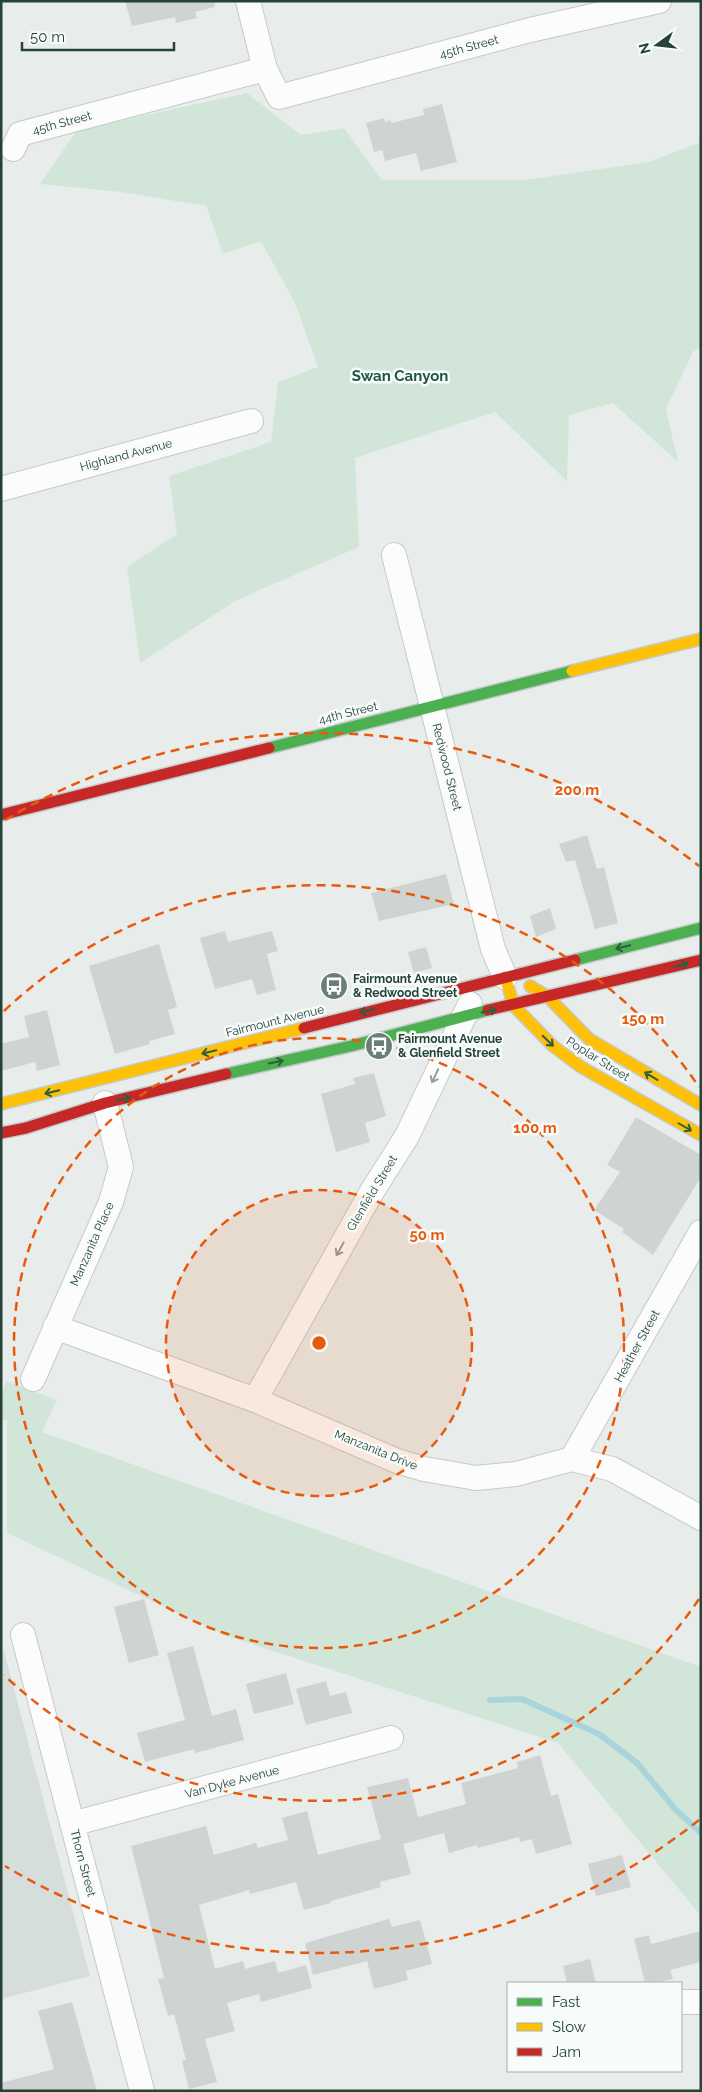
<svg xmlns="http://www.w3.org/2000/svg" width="702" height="2092" viewBox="0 0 702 2092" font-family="Raleway,sans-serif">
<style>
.built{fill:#d6dedb}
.green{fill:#d1e6d8}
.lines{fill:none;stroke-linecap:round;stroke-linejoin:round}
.stream{stroke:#a9d4db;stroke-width:6}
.building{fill:#cfd4d2}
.street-casing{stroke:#c5cac8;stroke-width:26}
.fast-casing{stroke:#c3cbc8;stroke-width:14}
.slow-casing{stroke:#c3cbc8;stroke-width:14}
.jam-casing{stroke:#c3cbc8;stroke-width:14}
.street{stroke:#fcfcfc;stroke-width:24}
.fast{stroke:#4caf50;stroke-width:11}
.slow{stroke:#ffc107;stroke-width:11}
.jam{stroke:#c62828;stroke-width:11}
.oneway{stroke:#2e5d40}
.oneway2{stroke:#909f9b}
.ring{fill:none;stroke:#e8590c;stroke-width:2.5;stroke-dasharray:9 6}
.labels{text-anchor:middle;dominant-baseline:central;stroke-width:5;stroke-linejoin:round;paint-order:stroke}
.street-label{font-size:12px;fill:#24423a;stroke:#f7fbf9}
.poi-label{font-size:12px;font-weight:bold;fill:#24423a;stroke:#f7fbf9;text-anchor:start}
.quarter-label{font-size:15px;font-weight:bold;fill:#1f5548;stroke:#f7fbf9}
.centre{fill:#e8590c;stroke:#f7fbf9;stroke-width:2.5}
.ring-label{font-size:15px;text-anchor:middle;font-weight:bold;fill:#e8590c;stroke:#f7fbf9;stroke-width:5;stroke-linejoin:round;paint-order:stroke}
</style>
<rect width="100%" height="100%" fill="#e8edeb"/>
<path class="built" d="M4,1651L90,1976L1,1999V1652Z"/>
<path class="green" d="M247,93L301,135L344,128L382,180H525L649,162L701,142V347L693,352L666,409L678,462L613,403L569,415L567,481L495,412L355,458L359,547L237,600L140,663L127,567L177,534L169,476L271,442L278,382L318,367L295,303L261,241L223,254L206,206L121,192L40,184L77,130Z
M6,1381L57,1400L42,1432L701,1667V1916L558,1743L224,1635L7,1533V1420H1V1398Z"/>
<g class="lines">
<path class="stream" d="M490,1700L522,1699L599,1734L637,1763L676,1810L701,1833"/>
</g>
<path class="building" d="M125,1H214L215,7L195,12L197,18L176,23L175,17L132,26Z
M442,104L457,162L421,171L416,153L385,161L382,150L374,152L366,123L384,118L385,122L391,120V123L424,115L423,109Z
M587,835L597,869L604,867L618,923L595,929L575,860L566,862L559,844Z
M446,874L454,904L379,921L371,893Z
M550,908L556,929L536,937L530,916Z
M225,931L228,942L272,931L278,951L267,954L276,990L257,995L252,979L215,989L200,938Z
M159,944L177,1007L168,1010L175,1034L149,1041L150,1044L115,1054L89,966Z
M426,947L432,968L414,973L408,952Z
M47,1010L60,1065L37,1071L35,1062L1,1071V1044L29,1037L24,1016Z
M374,1073L386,1116L365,1123L370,1142L336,1152L321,1094L355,1084L353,1078Z
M636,1117L701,1155V1177L653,1255L622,1232L624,1229L594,1210L620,1172L607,1165Z
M144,1599L159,1655L129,1663L114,1607Z
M193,1646L212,1716L236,1709L244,1740L195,1753L194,1749L145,1762L137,1733L185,1720L167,1653Z
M286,1673L294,1704L254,1714L246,1684Z
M326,1681L330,1696L346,1692L352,1713L306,1725L296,1689Z
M540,1755L551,1796L558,1794L572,1844L536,1854L532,1839L520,1842L519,1837L478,1848L477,1845L449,1853L444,1833L403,1844L411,1874L380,1882L381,1887L331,1901V1903L304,1910L296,1882L250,1894L249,1890L199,1905L215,1969L243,1961L245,1969L275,1961L278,1973L306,1965L312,1988L261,2002L259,1994L227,2003L235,2031L205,2039L217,2082L189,2089L182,2061L186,2060L174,2014L168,2016L158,1979L164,1978L131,1846L206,1826L214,1855L256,1843L258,1848L288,1840L282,1818L307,1811L318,1855L381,1839L367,1787L408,1778L418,1817L466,1804L461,1783L518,1768L517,1762Z
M622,1855L631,1887L596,1896L588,1864Z
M389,1919L392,1927L420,1920L432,1964L406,1971L408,1980L374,1989L367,1961L313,1975L305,1943Z
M701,1931V1962L670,1970L673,1979L655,1983H645L634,1939L649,1935L651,1944Z
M590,1959L596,1983H567L563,1966Z
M72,2002L97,2091H1V2083L54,2069L38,2011Z"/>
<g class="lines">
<g class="street-casing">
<path id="street" d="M248,1L265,69L279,97L530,30L659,1
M13,149L20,134L265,69
M1,489L251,421
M394,555L493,949L505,977
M55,1327L255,1400L397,1461L424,1469L476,1478L516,1474L572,1459L612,1469L701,1518
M33,1379L111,1202L121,1167L105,1103
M255,1400L371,1193L407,1136L470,1004
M572,1459L701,1232
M23,1635L142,2091
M72,1824L391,1738
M681,2002H701"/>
</g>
<g class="fast-casing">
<path id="fast" d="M269,748L572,671
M575,960L701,928
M226,1074L351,1046L488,1010"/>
</g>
<g class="slow-casing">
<path id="slow" d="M572,671L701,639
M505,977L514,1006L553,1046L581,1067L701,1135
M530,986L548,997L589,1039L701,1105
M1,1104L304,1028"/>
</g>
<g class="jam-casing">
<path id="jam" d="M1,815L269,748
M488,1010L701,960
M304,1028L575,960
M1,1133L26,1128L105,1103L226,1074"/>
</g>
<use href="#street" class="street"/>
<use href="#fast" class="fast"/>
<use href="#slow" class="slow"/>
<use href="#jam" class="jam"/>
</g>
<defs><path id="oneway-shaft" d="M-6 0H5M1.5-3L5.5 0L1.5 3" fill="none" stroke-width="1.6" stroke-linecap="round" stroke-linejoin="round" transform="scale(1.25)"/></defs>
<g class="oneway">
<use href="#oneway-shaft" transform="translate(623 947) rotate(167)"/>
<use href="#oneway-shaft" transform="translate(681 965) rotate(-14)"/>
<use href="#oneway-shaft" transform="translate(367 1011) rotate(166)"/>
<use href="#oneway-shaft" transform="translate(489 1011) rotate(-12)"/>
<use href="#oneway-shaft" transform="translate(548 1041) rotate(44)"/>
<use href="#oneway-shaft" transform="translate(209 1052) rotate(166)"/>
<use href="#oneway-shaft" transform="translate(276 1062) rotate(-12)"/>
<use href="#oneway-shaft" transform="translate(651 1076) rotate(-149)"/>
<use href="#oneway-shaft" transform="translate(52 1092) rotate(166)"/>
<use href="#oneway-shaft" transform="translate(123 1099) rotate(-14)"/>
<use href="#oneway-shaft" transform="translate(685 1127) rotate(30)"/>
</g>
<g class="oneway2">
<use href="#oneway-shaft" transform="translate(435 1076) rotate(115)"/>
<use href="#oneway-shaft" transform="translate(340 1249) rotate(119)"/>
</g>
<circle cx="319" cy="1343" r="153" fill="#e8590c" fill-opacity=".12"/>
<g class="ring">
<circle cx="319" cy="1343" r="153"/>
<circle cx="319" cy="1343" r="305"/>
<path d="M699 1599A458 458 0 0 1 4 1675M4 1011A458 458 0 0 1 699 1087"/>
<path d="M699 1820A610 610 0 0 1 5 1866M5 820A610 610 0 0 1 699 866"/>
</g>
<defs>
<g id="bus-disc" transform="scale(1.4375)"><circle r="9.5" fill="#697e78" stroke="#f7fbf9"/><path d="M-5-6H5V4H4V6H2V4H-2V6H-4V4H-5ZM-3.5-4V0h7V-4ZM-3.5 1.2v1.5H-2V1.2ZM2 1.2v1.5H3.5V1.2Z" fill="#fff"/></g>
</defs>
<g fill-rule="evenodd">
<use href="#bus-disc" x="334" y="986"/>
<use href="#bus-disc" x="379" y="1046"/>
</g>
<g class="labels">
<g class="street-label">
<text transform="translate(469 47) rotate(-15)">45th Street</text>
<text transform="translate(62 123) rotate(-15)">45th Street</text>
<text transform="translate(126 455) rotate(-15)">Highland Avenue</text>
<text transform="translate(348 713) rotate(-14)">44th Street</text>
<text transform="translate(447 767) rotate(76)">Redwood Street</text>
<text transform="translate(275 1021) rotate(-14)">Fairmount Avenue</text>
<text transform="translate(598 1059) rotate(32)">Poplar Street</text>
<text transform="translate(372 1193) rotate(-59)">Glenfield Street</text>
<text transform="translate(92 1244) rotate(-66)">Manzanita Place</text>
<text transform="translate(637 1346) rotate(-61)">Heather Street</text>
<text transform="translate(376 1450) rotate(22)">Manzanita Drive</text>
<text transform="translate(232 1782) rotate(-15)">Van Dyke Avenue</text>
<text transform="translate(83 1863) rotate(75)">Thorn Street</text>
</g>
<g class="poi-label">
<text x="353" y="979">Fairmount Avenue<tspan x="353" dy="14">&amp; Redwood Street</tspan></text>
<text x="398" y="1039">Fairmount Avenue<tspan x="398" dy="14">&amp; Glenfield Street</tspan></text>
</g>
<g class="quarter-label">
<text x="400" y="376">Swan Canyon</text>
</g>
</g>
<circle cx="319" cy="1343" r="8" class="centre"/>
<g class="ring-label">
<text x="577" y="795">200 m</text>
<text x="643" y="1024">150 m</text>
<text x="535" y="1133">100 m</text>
<text x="427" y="1240">50 m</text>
</g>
<rect width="702" height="2092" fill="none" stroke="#24423a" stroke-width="5"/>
<rect x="507" y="1982" width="175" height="90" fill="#f7fbf9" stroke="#a3b1ad"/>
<rect x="517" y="1998" width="25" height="8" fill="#4caf50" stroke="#a3b1ad"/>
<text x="552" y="2007" font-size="15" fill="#24423a">Fast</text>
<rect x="517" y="2023" width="25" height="8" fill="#ffc107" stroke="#a3b1ad"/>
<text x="552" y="2032" font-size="15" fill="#24423a">Slow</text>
<rect x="517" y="2048" width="25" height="8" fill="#c62828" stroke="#a3b1ad"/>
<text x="552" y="2057" font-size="15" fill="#24423a">Jam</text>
<g transform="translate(657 45) rotate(255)" stroke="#f7fbf9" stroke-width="4" paint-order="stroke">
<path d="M0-4L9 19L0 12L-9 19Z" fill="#24423a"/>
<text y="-8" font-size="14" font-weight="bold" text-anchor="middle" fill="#24423a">N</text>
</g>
<path d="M22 42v8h152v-8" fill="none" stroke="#24423a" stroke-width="2.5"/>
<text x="30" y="42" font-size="15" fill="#24423a" stroke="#f7fbf9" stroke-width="4" paint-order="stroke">50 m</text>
</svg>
